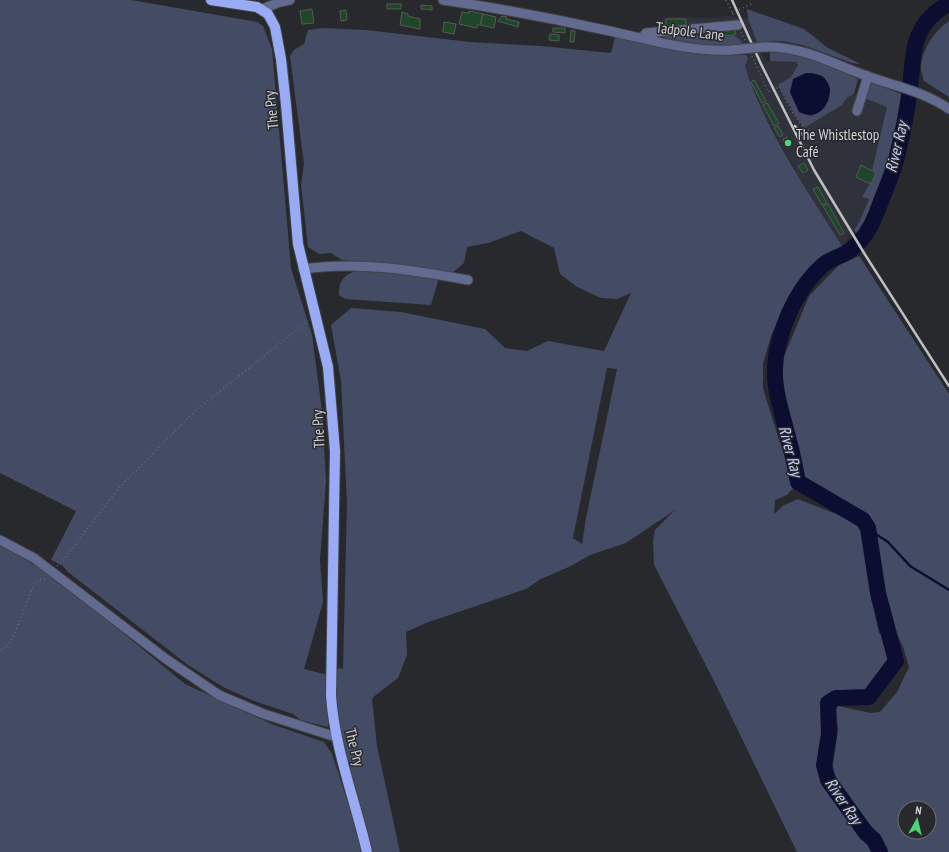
<svg xmlns="http://www.w3.org/2000/svg" width="949" height="852" viewBox="0 0 949 852" font-family="'PT Sans Narrow',sans-serif">
<style>
.built{fill:#2f323b}
.green{fill:#444b64;fill-rule:evenodd}
.water{fill:#0b0e31}
.lines{fill:none;stroke-linecap:round;stroke-linejoin:round}
.stream{stroke:#0b0e31;stroke-width:2.5}
.river{stroke:#0b0e31;stroke-width:16}
.building{fill:#1f4628;stroke:#565a57}
.minor-casing{stroke:#434448;stroke-width:11}
.major-casing{stroke:#434448;stroke-width:12}
.path{stroke:#68696c;stroke-width:1.5;stroke-dasharray:1 3;stroke-linecap:butt}
.minor{stroke:#626b8f;stroke-width:9}
.major{stroke:#9aabf6;stroke-width:10}
.rail{stroke:#bfbfc2;stroke-width:2.5}
.minor-bridge-casing{stroke:#434448;stroke-width:11;stroke-linecap:butt}
.minor-bridge{stroke:#626b8f;stroke-width:9}
.poi-dot{fill:#4dd676;stroke:#28292d;stroke-width:1.5}
.labels{text-anchor:middle;dominant-baseline:central;stroke-width:3;stroke-linejoin:round;paint-order:stroke}
.street-label{font-size:15px;fill:#d2d2d5;stroke:#28292d}
.poi-label{font-size:15px;fill:#d2d2d5;stroke:#28292d;text-anchor:start}
.water-label{font-size:16px;font-style:italic;fill:#c4cff9;stroke:#28292d}
</style>
<rect width="100%" height="100%" fill="#28292d"/>
<path class="built" d="M728,16L748,19L765,61L796,62L798,65L791,77L779,87L804,127L842,105L848,97L854,94L887,106L872,170L876,173L862,197L869,199L859,224L842,246L797,174L757,101L745,66L748,58L741,45L665,38L661,35L662,17L714,18Z"/>
<path class="green" d="M0,0H131L257,22L263,26L272,49L291,268L312,335L322,411L326,481L320,560L323,602L304,669L328,675V727L301,720L293,714L254,701L225,688L188,665L68,572L63,566L51,560L76,511L0,473Z
M747,9L804,29L828,48L861,64L852,63L802,45L782,41L757,42L748,19Z
M949,21V97L924,81C923,77 921,72 921,68C921,51 935,30 949,21Z
M322,28L366,30L470,42L541,46L611,53L615,37L681,50L746,55L748,58L745,66C763,127 808,191 842,246L841,253L814,265L803,278L772,333L763,363V389L794,487L787,495L775,500L774,514L784,505L798,499L854,521L863,531L872,586L871,598L879,633L885,636L893,662L868,695L838,693L828,696L825,703L821,775L823,784L865,835L872,852H797L713,679L654,565L653,540L655,530L675,510L626,543L590,555L571,566L541,579L526,589L426,623L406,632L407,655L398,678L372,698L377,746L400,852H372L339,727L335,670L340,668L343,669L347,503L341,381L331,325L351,308L401,312L485,329L505,348L527,351L548,341L604,351L631,293L617,299L601,298L577,287L560,274L554,248L521,231L488,243L467,247L464,263L452,273L395,265L342,260L331,253L319,254L308,247L301,185L304,164L290,56L294,50L304,44L308,30ZM607,368L617,369L586,518L582,544L573,538Z
M688,34L709,37L735,36L742,42L741,45C723,47 674,48 661,35Z
M770,52L797,54L816,58L858,79L854,94L848,97L842,105L804,128L795,115L778,85L791,77L798,65L796,62L770,61ZM811,73L824,77L830,89C828,103 825,109 811,116L799,112L790,92Z
M869,81L901,94L904,103C894,146 885,199 859,236L854,230L859,223L869,199L862,197L876,173L872,170L887,107L864,98Z
M859,256L949,394V852H884L880,835L863,818L857,808L833,775L832,771L838,730L836,710L838,706L870,713L880,712L897,692L909,667L903,647L888,614L878,554L870,524L802,479L780,391L783,359L809,296L839,265ZM905,808H929V832H905Z
M375,269L439,278L431,305L345,299L339,295C338,271 357,270 375,269Z
M0,545L45,571L72,591L185,684L274,725L324,742L332,754L356,827L361,852H0Z"/>
<path class="water" d="M806,73C818,73 827,76 830,89C830,107 817,121 799,112L790,92L793,79Z"/>
<g class="lines">
<path class="stream" d="M868,529L888,542L910,566L949,590"/>
<path class="river" d="M880,852L874,840L866,833L828,780L824,765L829,734L828,703L836,698L869,697L896,661L878,593L868,528L863,520L798,482C795,468 793,454 789,441C781,407 769,381 778,346C785,317 800,285 823,265C831,258 844,256 852,249C863,240 872,225 877,212C884,192 894,172 898,152C903,132 907,110 910,89C914,51 911,25 949,3"/>
</g>
<path class="building" d="M387,4H401V9H387Z
M421,5L432,6V10L421,9Z
M312,9L314,23L302,24L300,11Z
M346,10L347,20L341,21L340,11Z
M469,11L483,14L480,25H477V28L459,24L462,12L469,13Z
M402,12L408,14V16L420,19V29L400,25Z
M483,14L496,17L494,28L480,25Z
M502,16L507,17L506,19L519,22L518,27L498,21Z
M666,19H686V27H666Z
M444,22L456,24L454,34L443,32Z
M553,28H565V33L553,32Z
M571,30L575,31L574,42H570Z
M735,30V35L720,36V31Z
M719,31V36H710V32Z
M550,34L559,35V41L549,40Z
M754,80L766,101L762,103L751,82Z
M767,103L779,123L774,126L763,105Z
M778,126L783,135L780,137L774,128Z
M787,137L791,146L787,148L783,139Z
M804,163L808,170L803,173L798,166Z
M861,165L876,173L871,184L856,177Z
M818,187L827,203L822,205L813,189Z
M828,204L844,233L840,235L823,206Z"/>
<g class="lines">
<g class="minor-casing">
<path id="minor" d="M443,0C497,8 551,18 605,30C647,39 688,52 731,50
M262,9L280,2L290,0
M642,38L646,33L738,25
M765,47C802,46 831,63 864,75C894,86 923,91 949,109
M857,111L868,76
M303,269C359,261 413,270 468,280
M0,540L34,558L166,659L219,695L264,714L336,737"/>
</g>
<g class="major-casing">
<path id="major" d="M211,0L257,7L268,14L275,27L281,59L286,105L298,244L328,367L335,451L331,696C335,750 355,800 367,852"/>
</g>
<path class="path" d="M726,0L734,16
M732,13L751,4
M741,32L745,40
M752,56L768,92L779,87C788,102 798,132 817,133
M57,566L64,559L119,488L195,411L308,321
M0,650L8,646L14,635L35,582L46,578"/>
<use href="#minor" class="minor"/>
<use href="#major" class="major"/>
<path class="rail" d="M732,0L761,64L814,170L864,253L949,386
M795,126L806,139"/>
<g class="minor-bridge-casing">
<path id="minor-bridge" d="M731,50L765,47"/>
</g>
<use href="#minor-bridge" class="minor-bridge"/>
</g>
<circle class="poi-dot" cx="788" cy="143" r="4"/>
<g class="labels">
<g class="street-label">
<text transform="translate(690 31) rotate(7)">Tadpole Lane</text>
<text transform="translate(271 110) rotate(-96)">The Pry</text>
<text transform="translate(318 429) rotate(-93)">The Pry</text>
<text transform="translate(355 747) rotate(76)">The Pry</text>
</g>
<g class="poi-label">
<text x="796" y="134">The Whistlestop<tspan x="796" dy="17">Café</tspan></text>
</g>
<g class="water-label">
<text transform="translate(896 147) rotate(-77)">River Ray</text>
<text transform="translate(791 451) rotate(75)">River Ray</text>
<text transform="translate(844 801) rotate(56)">River Ray</text>
</g>
</g>
<g transform="translate(917 820) rotate(8)"><circle r="19" fill="#28292d" stroke="#6c6d70"/>
<path d="M0-3L7 15L0 10L-7 15Z" fill="#4dd676"/>
<text y="-6" font-size="11" font-weight="bold" text-anchor="middle" fill="#d2d2d5">N</text>
</g>
</svg>
